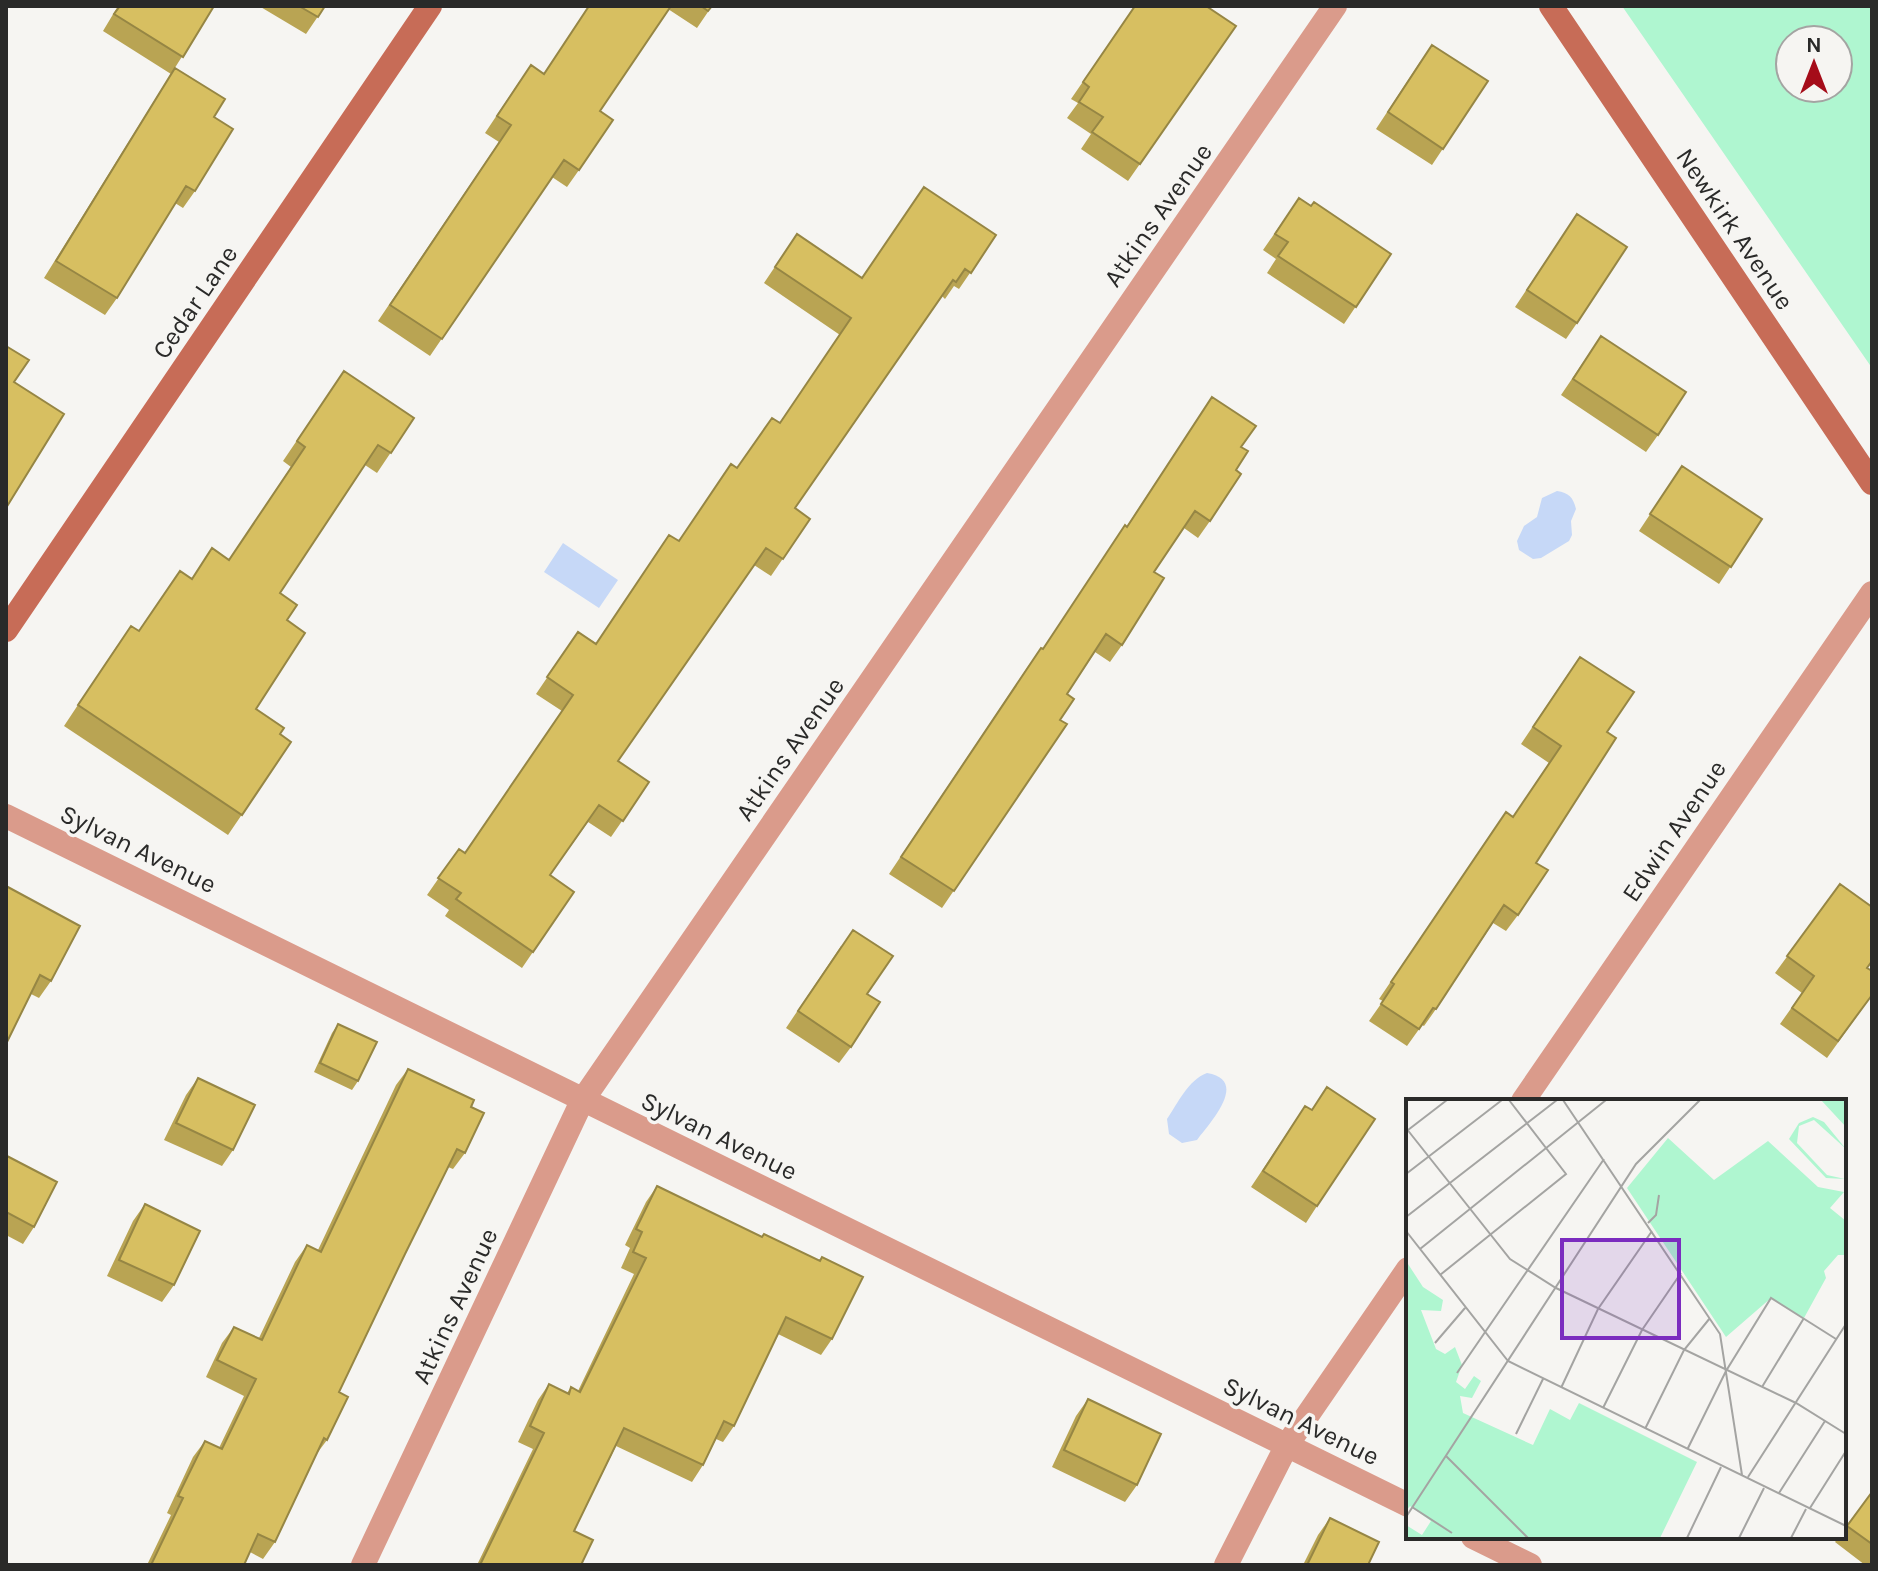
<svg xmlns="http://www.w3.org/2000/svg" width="1878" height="1571" viewBox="0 0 1878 1571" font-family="Karla,sans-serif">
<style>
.green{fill:#aff6d0;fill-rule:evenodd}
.water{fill:#c6d8f7}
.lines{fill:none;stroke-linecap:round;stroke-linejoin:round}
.street{stroke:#da9b8b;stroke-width:24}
.secondary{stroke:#c76c57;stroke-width:24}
.wall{fill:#b9a453}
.building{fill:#d7bf61;stroke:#968644;stroke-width:2}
.labels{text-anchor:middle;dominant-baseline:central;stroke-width:7;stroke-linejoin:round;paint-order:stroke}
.street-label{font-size:26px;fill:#2a2a29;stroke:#f6f5f2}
.inset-road{fill:none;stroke:#a4a4a2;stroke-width:2}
.view{fill:#7b2cbf;fill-opacity:0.15;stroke:#7b2cbf;stroke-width:4}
.inset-edge{fill:none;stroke:#2a2a29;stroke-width:4}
</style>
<rect width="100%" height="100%" fill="#f6f5f2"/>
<path class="green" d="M1622,6H1872V368ZM1790,40H1838V88H1790Z"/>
<path class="water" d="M1557,491C1569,493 1573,497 1576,509L1571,521L1572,535L1569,541L1541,558L1533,559L1519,550L1517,541L1524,526L1537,517L1542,498Z
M563,543L618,580L599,608L544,572Z
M1207,1073C1250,1080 1210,1123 1197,1140L1182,1143L1169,1134L1167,1119C1178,1103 1188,1080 1207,1073Z"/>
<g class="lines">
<path class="street" d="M6,816L1408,1505
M1523,1101L1872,593
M1473,1537L1530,1565
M363,1565L582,1101L1335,6
M1226,1565L1287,1445L1408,1269"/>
<path class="secondary" d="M1551,6L1872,483
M6,630L430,6"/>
</g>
<path class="wall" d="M118,6H214L171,74L103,31Z
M259,6H325L306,34Z
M589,6H712L697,28L668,9L600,111L579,170L567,187L552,177L430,356L378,321L499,142L485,133L519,82L544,74Z
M1135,6L1236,26L1128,181L1081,149L1091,134L1067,118L1078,103L1071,99Z
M1420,62L1488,81L1432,165L1376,129Z
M175,68L195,191L183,208L175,203L117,298L105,315L44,278L164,85Z
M1299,198L1391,254L1344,324L1267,273L1276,259L1263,250Z
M1577,214V323L1566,339L1515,307Z
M797,234L862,278L996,235L959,289L954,286L945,299L942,296L795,508L810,519L771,576L754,565L618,761L649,782L611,837L588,822L550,875L574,892L522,968L445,916L449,910L427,895L459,849L465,853L562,711L536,694L578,632L596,643L737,468L780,423L840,335L764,283Z
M1601,336L1658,435L1646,452L1561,395Z
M344,371L414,418L377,473L365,465L280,593L287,620L256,709L280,734L291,742L228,835L64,726L117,646L139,631L229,560L291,467L283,461Z
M1212,397L1241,447L1236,470L1210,521L1198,538L1184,528L1154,572L1122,645L1110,662L1095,652L1067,694L1060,720L1067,724L942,908L889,874L1029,665L1043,649L1127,526Z
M1682,466L1762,519L1719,584L1639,531Z
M1568,674L1607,732L1536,863L1518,915L1506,931L1493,923L1436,1009L1424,1026L1422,1025L1407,1046L1369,1021L1383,1001L1379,999L1494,829L1513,817L1549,763L1521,744Z
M1840,884L1867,968L1872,995L1827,1058L1780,1024L1802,993L1775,973Z
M6,886L51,981L39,998L31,994Z
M841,946L851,1047L839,1063L786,1028Z
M338,1024L358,1081L352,1090L314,1072L332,1033Z
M408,1069L471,1107L465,1153L453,1169L448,1167L405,1254L339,1392L327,1440L315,1456L275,1542L263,1559L250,1552L244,1565H147L171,1515L167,1513L193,1457L205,1441L219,1448L244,1396L206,1377L222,1343L234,1327L259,1338L295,1262L307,1245L318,1250L396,1085Z
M198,1078L233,1150L222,1166L164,1140L186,1095Z
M1305,1106L1317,1206L1306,1223L1251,1187Z
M6,1157L34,1227L23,1244L6,1235Z
M657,1186L761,1237L820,1261L822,1257L832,1339L821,1355L778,1334L734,1426L723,1442L716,1439L703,1465L692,1482L616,1446L574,1531L581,1565H477L533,1449L518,1442L538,1400L549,1384L567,1393L571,1387L578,1391L634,1274L621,1268L630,1248L625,1245L646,1202Z
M145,1204L174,1285L162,1302L107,1276L133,1221Z
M1088,1399L1137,1485L1125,1502L1052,1467L1076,1416Z
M1872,1492V1565H1865L1835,1542L1839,1537H1844V1529Z
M1330,1518L1368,1565H1303L1318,1535Z"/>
<path class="building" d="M120,6H214L183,57L114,14Z
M299,6H325L318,17Z
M589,6H671L600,111L613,120L579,170L564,160L442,339L390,305L511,125L497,116L531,65L544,74Z
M701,6H712L708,11Z
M1135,6H1206L1236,26L1140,164L1092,132L1103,117L1079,102L1089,87L1083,82Z
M1432,45L1488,81L1443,149L1388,112Z
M175,68L225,99L214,117L233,129L195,191L186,186L117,298L56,261Z
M924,187L996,235L971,273L965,269L956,282L953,280L795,508L810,519L783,559L766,548L618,761L649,782L623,821L599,805L550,875L574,892L533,952L456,899L461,893L438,878L459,849L465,853L573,695L547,677L578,632L596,644L669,535L679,541L731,464L737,468L772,418L780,423L851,318L775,267L797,234L862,278Z
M1299,198L1311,206L1314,202L1391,254L1356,307L1278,256L1288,242L1275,234Z
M1577,214L1627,247L1577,323L1527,290Z
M1601,336L1686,392L1658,435L1573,379Z
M6,346L29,360L14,382L64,414L6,508Z
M344,371L414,418L391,453L378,445L280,593L297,605L287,620L305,633L256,709L284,728L280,734L291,742L242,815L78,705L131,626L139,631L180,571L192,579L212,548L229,560L305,447L297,441Z
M1212,397L1256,426L1241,447L1248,451L1236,470L1241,474L1210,521L1195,511L1154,572L1164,578L1122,645L1106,634L1067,694L1074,699L1060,720L1067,724L954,891L901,857L1041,648L1043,649L1125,525L1127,527Z
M1682,466L1762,519L1731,567L1650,514Z
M1580,657L1634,692L1607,732L1616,738L1536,863L1548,870L1518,915L1504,905L1436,1009L1433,1008L1419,1029L1381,1004L1394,984L1391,982L1506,812L1513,817L1561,746L1533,727Z
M1840,884L1872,907V961L1867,968L1872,971V995L1838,1041L1792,1008L1814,976L1787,956Z
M6,886L80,926L51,981L40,975L6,1044Z
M853,930L893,956L867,994L880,1002L851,1047L798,1011Z
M338,1024L377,1042L358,1081L320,1063Z
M408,1069L474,1100L471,1107L484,1113L465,1153L457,1149L405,1254L339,1392L348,1397L327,1440L324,1438L275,1542L258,1534L244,1565H151L183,1498L178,1496L205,1441L222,1449L256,1379L217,1360L234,1327L262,1340L307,1245L321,1252Z
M198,1078L255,1105L233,1150L176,1123Z
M1327,1087L1375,1119L1317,1206L1263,1171L1305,1106L1312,1110Z
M7,1156L57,1182L34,1227L6,1212Z
M657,1186L762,1237L764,1234L820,1261L822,1257L863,1277L832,1339L786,1317L734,1426L724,1421L703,1465L624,1428L574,1531L593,1540L581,1565H480L544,1433L530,1426L549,1384L569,1394L571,1387L580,1392L646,1258L633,1252L642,1232L636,1229Z
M145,1204L200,1231L174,1285L119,1260Z
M1088,1399L1161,1434L1137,1485L1064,1450Z
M1872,1492V1544L1847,1526Z
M1330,1518L1379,1542L1368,1565H1307Z"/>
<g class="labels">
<g class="street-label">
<text transform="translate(1158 215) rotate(-55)">Atkins Avenue</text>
<text transform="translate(1735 229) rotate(56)">Newkirk Avenue</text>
<text transform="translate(195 302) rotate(-56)">Cedar Lane</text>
<text transform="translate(790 749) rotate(-55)">Atkins Avenue</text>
<text transform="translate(1674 831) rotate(-56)">Edwin Avenue</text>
<text transform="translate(138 849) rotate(26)">Sylvan Avenue</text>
<text transform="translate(719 1136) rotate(26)">Sylvan Avenue</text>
<text transform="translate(455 1306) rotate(-65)">Atkins Avenue</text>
<text transform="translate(1301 1421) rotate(26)">Sylvan Avenue</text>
</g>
</g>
<g transform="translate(1406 1099)">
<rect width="440" height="440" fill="#f6f5f2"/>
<path d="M415,1H440V28ZM407,18L418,23L440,50L408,21L393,27L391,44L421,76L439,80L420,79L383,40L393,24ZM262,39L308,81L362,42L412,88L438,93L424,109L440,122V156H432L418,172L420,179L398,219L365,199L320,238L221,89ZM2,165L17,188L37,201L35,212L15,211L30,250L39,255L49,248L56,266L50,283L59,290L68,277L75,282L66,299L54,297L57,314L127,346L144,310L164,321L173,304L291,363L254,439H0V426L16,436L25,422L4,407L0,412Z" fill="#aff6d0"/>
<path class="inset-road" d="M157,1L314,235L336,376M0,29L104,160L150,189L390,304L440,335M2,31L41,1M0,75L96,1M0,118L151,1M242,124L250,116L253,96M0,132L102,262L440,427M14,150L200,1M34,176L160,75L103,1M29,244L59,209M51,274L198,60M356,288L398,219M155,289L192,210L246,132M197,309L236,231L275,174M239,330L278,251L304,219M110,335L137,280M282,349L320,272L365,199L430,240M40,357L122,439M342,378L440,225M373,394L419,322M6,408L46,434M404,409L440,352M0,418L230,65L294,1M281,439L315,368M333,439L358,389M385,439L400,410"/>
<path class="view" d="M156,141H273V239H156Z"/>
<rect width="440" height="440" class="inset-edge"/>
</g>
<rect width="1878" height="1571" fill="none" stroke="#2a2a29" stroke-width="16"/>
<g transform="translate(1814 64)"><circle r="38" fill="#f6f5f2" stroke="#a4a4a2" stroke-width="2"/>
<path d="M0-6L14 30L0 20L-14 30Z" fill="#a50c19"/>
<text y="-12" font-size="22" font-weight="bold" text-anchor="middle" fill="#2a2a29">N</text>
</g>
</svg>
